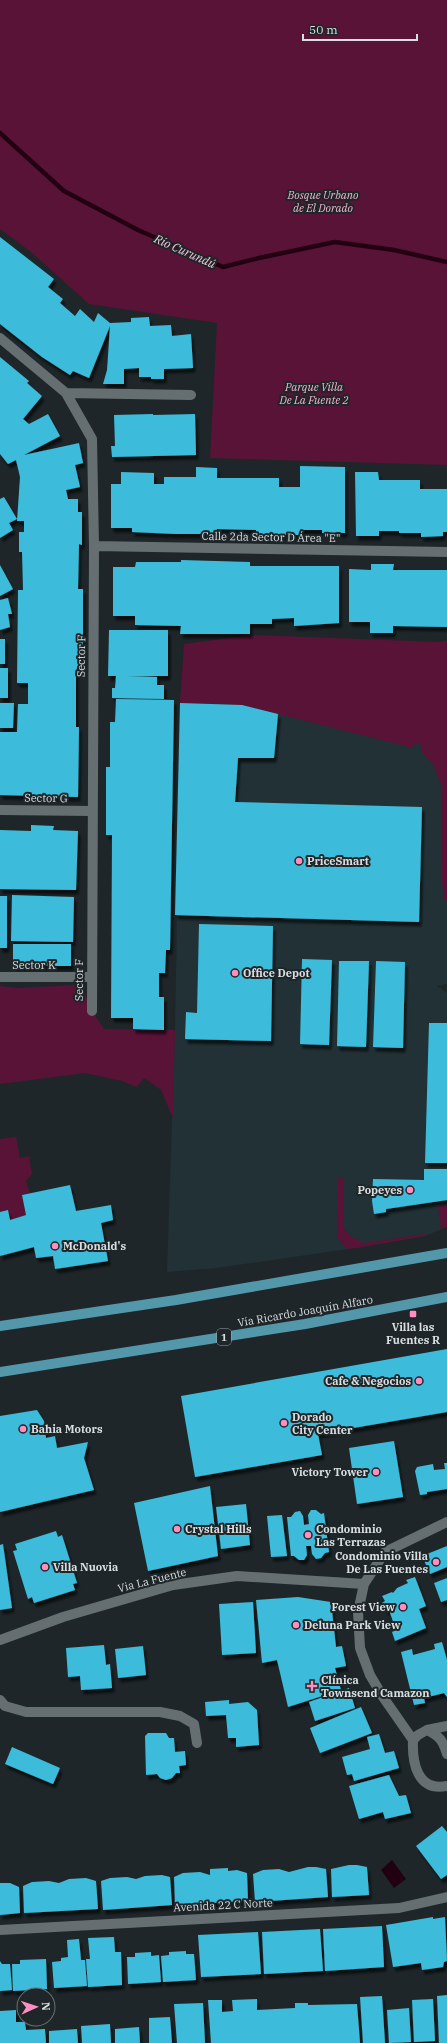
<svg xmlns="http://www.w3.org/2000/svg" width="447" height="2043" viewBox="0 0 447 2043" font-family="'IBM Plex Serif',serif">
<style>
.built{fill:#213135}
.green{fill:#591337}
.water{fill:#201}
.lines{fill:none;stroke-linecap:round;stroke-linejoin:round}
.stream{stroke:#201;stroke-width:4.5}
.building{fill:#3cbbda;filter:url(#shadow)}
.minor{stroke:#656f72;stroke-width:10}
.major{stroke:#5398aa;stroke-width:10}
.poi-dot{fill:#fd8ebf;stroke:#1e2629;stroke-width:1.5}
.labels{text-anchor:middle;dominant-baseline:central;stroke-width:4;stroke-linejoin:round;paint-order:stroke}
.shield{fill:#1e2629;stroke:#a1a7a9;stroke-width:1}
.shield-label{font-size:10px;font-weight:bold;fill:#d9dee0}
.park-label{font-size:11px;font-style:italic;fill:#f8b3cf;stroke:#1e2629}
.street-label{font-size:11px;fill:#d9dee0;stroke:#1e2629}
.poi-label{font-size:11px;font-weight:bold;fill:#d9dee0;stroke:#1e2629;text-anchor:start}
.water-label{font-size:12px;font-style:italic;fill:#f6c7d9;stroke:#1e2629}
</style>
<defs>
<filter id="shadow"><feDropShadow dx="2.5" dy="4.5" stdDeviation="1" flood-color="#0009"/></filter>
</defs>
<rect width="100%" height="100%" fill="#1e2629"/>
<path class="built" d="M181,687L430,744L447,769V984L437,986L447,993V1227L425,1236L362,1247L217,1268L167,1272L175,1030Z"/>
<path class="green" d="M0,0H447V465L210,458L217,323L89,304L31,252L0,229Z
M251,635L438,642L447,641V900L444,901L441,869V785L433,764L421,751L422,745L414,743L413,748L242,705L180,703L184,644Z
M77,985L85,994L92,1011L104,1029L175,1030L173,1118L161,1090L144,1078L137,1087L122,1081L85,1073L0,1084V986L18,988Z
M16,1137L20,1158L29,1156L32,1174L26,1181L30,1193L22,1195L26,1215L10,1220L8,1210L0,1212V1139Z
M340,1177L343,1178L344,1228L350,1236L364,1243L425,1234V1236L362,1247L349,1249L345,1247L337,1237L338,1179Z
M447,1205V1227L441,1229L438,1206Z"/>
<path class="water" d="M392,1860L406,1879L394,1888L381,1870Z"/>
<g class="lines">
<path class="stream" d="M0,133L64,191L138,230L223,267L259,258L335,242L394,250L447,262"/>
</g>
<path class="building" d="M0,237L54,279L48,287L63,299L60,303L75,316L80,309L94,322L98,313L110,323L131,322V318L149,317L150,326L171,325L172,336L191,334L193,368L164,369V379H151V377H139V368L124,369V384H103L107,370L110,326L89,378L73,371L70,375L42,357L0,324Z
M0,357L29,381L27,383L42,396L23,419L29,424L48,414L60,436L24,455L79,443L83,463L75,465L80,487L66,490L68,499H78V512H82V545L79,544L78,589H83V659L76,670V727H79L78,797L0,795V732H17L18,704H28V683H17L18,590H23L22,552H19V532H24V521H17L20,477L16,460L8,464L0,454Z
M153,414V415L195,414L196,455L112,457L111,446H115L114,415Z
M300,466L345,467V533H322V530H300V535H256V530L217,529V534H176L132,532V528H111V484H121V472L154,473V484H164V477H196V467L217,468V478H279V487H300Z
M355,472H378L379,480H420V489H447V532H443V536L421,537V533H399V531H379V536H356Z
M4,497L17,519L9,523L13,530L0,538V499Z
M181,560L250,562V566H339V623L294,626V618L272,619V624H250V634H180L181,626L135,625V616H113V567H135L136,562H181Z
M371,564H394L393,570H447V627L393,626V633H370V622H349V569L371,570Z
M0,565L13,589L0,596Z
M8,598L12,614H8L10,627L0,630V600Z
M109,630H168V676H127L157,677V685H164V699L112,698V688H115L116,676H108Z
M0,639H5V664H0Z
M0,668H8V698H0Z
M116,699L174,700L170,950H166L165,973H159V997H164V1030L133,1029V1018H111L112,835H106V767H110V722H115Z
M0,703H14L13,728H0Z
M180,703L242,705L278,714L274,758H238L235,802L422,807L419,922L175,915Z
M31,825L54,826L53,830L78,831L76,890L0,889V830L31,831Z
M12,895L74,897L73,942L11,941Z
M0,896H7V948H0Z
M199,924L273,926L271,1041L185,1039L186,1012L197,1013Z
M13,944H71V966H13Z
M302,959L332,960L329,1045L300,1044Z
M339,961H369L366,1047L337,1046Z
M376,961L405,962L403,1048L373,1047Z
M429,1023H447V1163H425Z
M424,1169H447V1200L386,1209V1212L374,1214L372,1201L373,1179L424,1180Z
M70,1185L76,1211L111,1205L113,1220L101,1223L108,1261L55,1269L53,1256L36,1258L34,1247L0,1256V1212L8,1210L10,1220L26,1215L22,1195Z
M447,1349V1412L318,1434L322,1455L195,1477L181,1396Z
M37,1410L44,1421L46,1438L55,1436L57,1448L88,1442L84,1458L94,1490L0,1512V1416Z
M394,1441L403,1497L357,1504L349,1448Z
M444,1463H447V1489L427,1492V1494L420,1495L415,1471L417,1467L433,1464L434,1470L445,1469Z
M210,1486L218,1556L148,1571L134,1503Z
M246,1504L250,1545L221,1549L216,1507Z
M311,1510H316L321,1514L324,1513L329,1552L325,1553L321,1558L316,1559L312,1554L311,1546H306L307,1555L304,1560H299L294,1556H291L287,1517H291L295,1512L300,1511L303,1516L304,1525L309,1524L308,1515Z
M282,1515L287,1556L271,1557L267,1516Z
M56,1531L58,1537L62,1535L77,1583L73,1584L75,1590L34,1603L32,1597L28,1599L13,1551L17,1550L15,1544Z
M3,1544L12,1608L0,1610V1545Z
M447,1546V1567L430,1574L422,1556Z
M415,1577L426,1606L419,1609L426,1628L395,1641L392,1632L396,1630L389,1610L386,1611L382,1603L385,1601L382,1596L392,1592L393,1593L397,1588L408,1583L406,1580Z
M447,1578V1600L441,1602L434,1583Z
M298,1597L331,1602L336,1647L342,1646L346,1666L335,1668L341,1690L288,1707L277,1660L262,1663L256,1600Z
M253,1602L256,1653L222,1655L219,1604Z
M442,1642L447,1660V1697L444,1693L424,1698L425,1703L414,1705L401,1652L412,1649L413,1655L435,1649L434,1644Z
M104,1645L106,1665L110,1664L112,1688L81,1690L80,1676L68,1677L66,1648Z
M143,1646L146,1675L118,1678L115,1649Z
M349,1688L355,1708L315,1721L309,1702Z
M229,1700V1704L248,1702L257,1710L259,1745L236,1747V1738H228L226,1715L206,1716L205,1702Z
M361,1707L372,1733L320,1753L310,1728Z
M148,1733H166L169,1738H174L175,1752L185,1751L186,1765L179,1766L180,1773H176L172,1778L166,1780L160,1778L157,1774L146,1775L145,1736Z
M379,1734L385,1753L394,1751L399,1768L354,1781L352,1774L347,1775L342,1757L370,1749L367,1737Z
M12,1747L60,1768L53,1784L5,1764Z
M389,1775L399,1796L406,1795L411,1813L385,1819L383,1812L359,1819L349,1786Z
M442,1826L447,1832V1875L441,1879L416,1846Z
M349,1865H357L367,1867L369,1895L332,1897L331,1869Z
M308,1867H316L326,1869L328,1897L255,1902L253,1874L263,1870L279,1869L289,1872Z
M228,1868V1871L237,1870L247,1873L248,1901L175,1905L174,1877L183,1873L200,1872L210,1875V1869Z
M162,1875L170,1877L172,1905L103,1910L101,1881L110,1878L127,1877L136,1879L145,1876Z
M86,1878L96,1881L98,1909L24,1913L23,1886L32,1882L49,1881L59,1883L69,1879Z
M0,1883H10L19,1887L20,1913L0,1915Z
M433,1917V1919L445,1917L447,1961L444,1962L443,1967L422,1970L421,1963L393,1967L386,1925Z
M382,1926L384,1967L325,1971L323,1929Z
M320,1929L323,1971L264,1974L262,1932Z
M258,1932L261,1974L201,1977L198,1935Z
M114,1937L115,1952H121L122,1985L88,1987L86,1959H90L88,1938Z
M79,1939L81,1960H85L87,1986L54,1988L52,1962L61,1961V1958L68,1957L67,1940Z
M186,1951V1954H194L196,1980L163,1982L161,1956L169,1955V1952Z
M151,1952V1956L159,1955L161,1982L128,1984L127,1957H135V1953Z
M46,1959L47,1989L13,1991L12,1964H20V1960Z
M0,1961L2,1964H10L12,1990L0,1991Z
M447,1995V2043H439L437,1996Z
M382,1996L385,2043H363L360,1997Z
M257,1999V2010L295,2008V2003H308V2005L357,2004L360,2043H211L208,2000H222V2012L233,2011L232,2000Z
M433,1999L435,2041L414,2042L412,2000Z
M203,2003L205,2043H177L174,2004Z
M409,2008L411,2042L389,2043L387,2010Z
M16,2010V2022H25L26,2030L45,2029L46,2043H0V2011Z
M170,2017L172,2043H149V2018Z
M110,2024L111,2043H82L81,2026Z
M139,2027L140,2043H115V2029Z
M77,2029L78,2043H49V2031Z"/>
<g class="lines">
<path class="minor" d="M0,338L66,393L92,439L94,546L92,1011
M66,393L191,395
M94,546L447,552
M0,810L91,811
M0,977H91
M0,1640L63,1617L173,1585L237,1576L364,1584
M0,1700L5,1706L26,1712H160L180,1716L194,1724L197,1743
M427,1730L447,1726
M413,1740L383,1697L370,1675L360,1648L358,1612L364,1584L385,1552L447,1522
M447,1754C443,1741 440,1736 427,1730L418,1735L413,1740C412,1762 417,1792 447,1786
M0,1930L399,1908L447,1897"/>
<path class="major" d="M0,1326L176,1300L447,1253
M0,1372L305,1324L447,1297"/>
</g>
<g class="poi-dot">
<circle cx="299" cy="861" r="4"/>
<circle cx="235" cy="973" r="4"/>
<circle cx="410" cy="1190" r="4"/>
<circle cx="55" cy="1246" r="4"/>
<rect x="409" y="1310" width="8" height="8" rx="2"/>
<circle cx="419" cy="1381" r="4"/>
<circle cx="284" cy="1423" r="4"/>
<circle cx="23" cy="1429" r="4"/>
<circle cx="376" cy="1472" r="4"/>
<circle cx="177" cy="1529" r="4"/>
<circle cx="308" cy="1535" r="4"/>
<circle cx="436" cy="1562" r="4"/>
<circle cx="45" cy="1567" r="4"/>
<circle cx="403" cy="1607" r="4"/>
<circle cx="296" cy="1625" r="4"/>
<path d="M310 1680h4v4h4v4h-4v4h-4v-4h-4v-4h4z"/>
</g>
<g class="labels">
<rect class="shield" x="217" y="1329" width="14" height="16" rx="3"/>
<g class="shield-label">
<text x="224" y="1337">1</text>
</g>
<g class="park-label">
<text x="323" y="195">Bosque Urbano<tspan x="323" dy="13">de El Dorado</tspan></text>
<text x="314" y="387">Parque Villa<tspan x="314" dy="13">De La Fuente 2</tspan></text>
</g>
<g class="street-label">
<text transform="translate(271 537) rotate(1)">Calle 2da Sector D Área "E"</text>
<text transform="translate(81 656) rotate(-89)">Sector F</text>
<text transform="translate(46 798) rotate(1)">Sector G</text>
<text x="34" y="965">Sector K</text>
<text transform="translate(79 980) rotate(-90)">Sector F</text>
<text transform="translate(305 1311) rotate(-10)">Vía Ricardo Joaquín Alfaro</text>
<text transform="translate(152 1580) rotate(-14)">Via La Fuente</text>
<text transform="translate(223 1905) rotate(-3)">Avenida 22 C Norte</text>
</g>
<g class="poi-label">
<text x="307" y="861">PriceSmart</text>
<text x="243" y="973">Office Depot</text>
<text x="402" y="1190" text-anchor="end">Popeyes</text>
<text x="63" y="1246">McDonald's</text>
<text x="413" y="1327" text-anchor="middle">Villa las<tspan x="413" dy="13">Fuentes R</tspan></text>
<text x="411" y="1381" text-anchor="end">Cafe &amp; Negocios</text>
<text x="292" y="1417">Dorado<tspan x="292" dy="13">City Center</tspan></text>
<text x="31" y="1429">Bahia Motors</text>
<text x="368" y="1472" text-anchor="end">Victory Tower</text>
<text x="185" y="1529">Crystal Hills</text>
<text x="316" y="1529">Condominio<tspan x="316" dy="13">Las Terrazas</tspan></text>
<text x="428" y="1556" text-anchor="end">Condominio Villa<tspan x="428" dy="13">De Las Fuentes</tspan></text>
<text x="53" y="1567">Villa Nuovia</text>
<text x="395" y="1607" text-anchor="end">Forest View</text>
<text x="304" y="1625">Deluna Park View</text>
<text x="321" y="1680">Clínica<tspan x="321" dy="13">Townsend Camazon</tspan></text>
</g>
<g class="water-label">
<text transform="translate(185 251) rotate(24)">Río Curundú</text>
</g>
</g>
<g transform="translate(36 2007) rotate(87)"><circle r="19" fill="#1e2629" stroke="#697072"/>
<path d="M0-3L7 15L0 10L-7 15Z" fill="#fd8ebf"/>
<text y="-6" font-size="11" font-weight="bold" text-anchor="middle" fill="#d9dee0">N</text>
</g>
<path d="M303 34v6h114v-6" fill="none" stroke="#d9dee0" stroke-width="2"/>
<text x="309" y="34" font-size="12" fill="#d9dee0" stroke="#1e2629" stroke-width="3" paint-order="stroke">50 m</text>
</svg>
